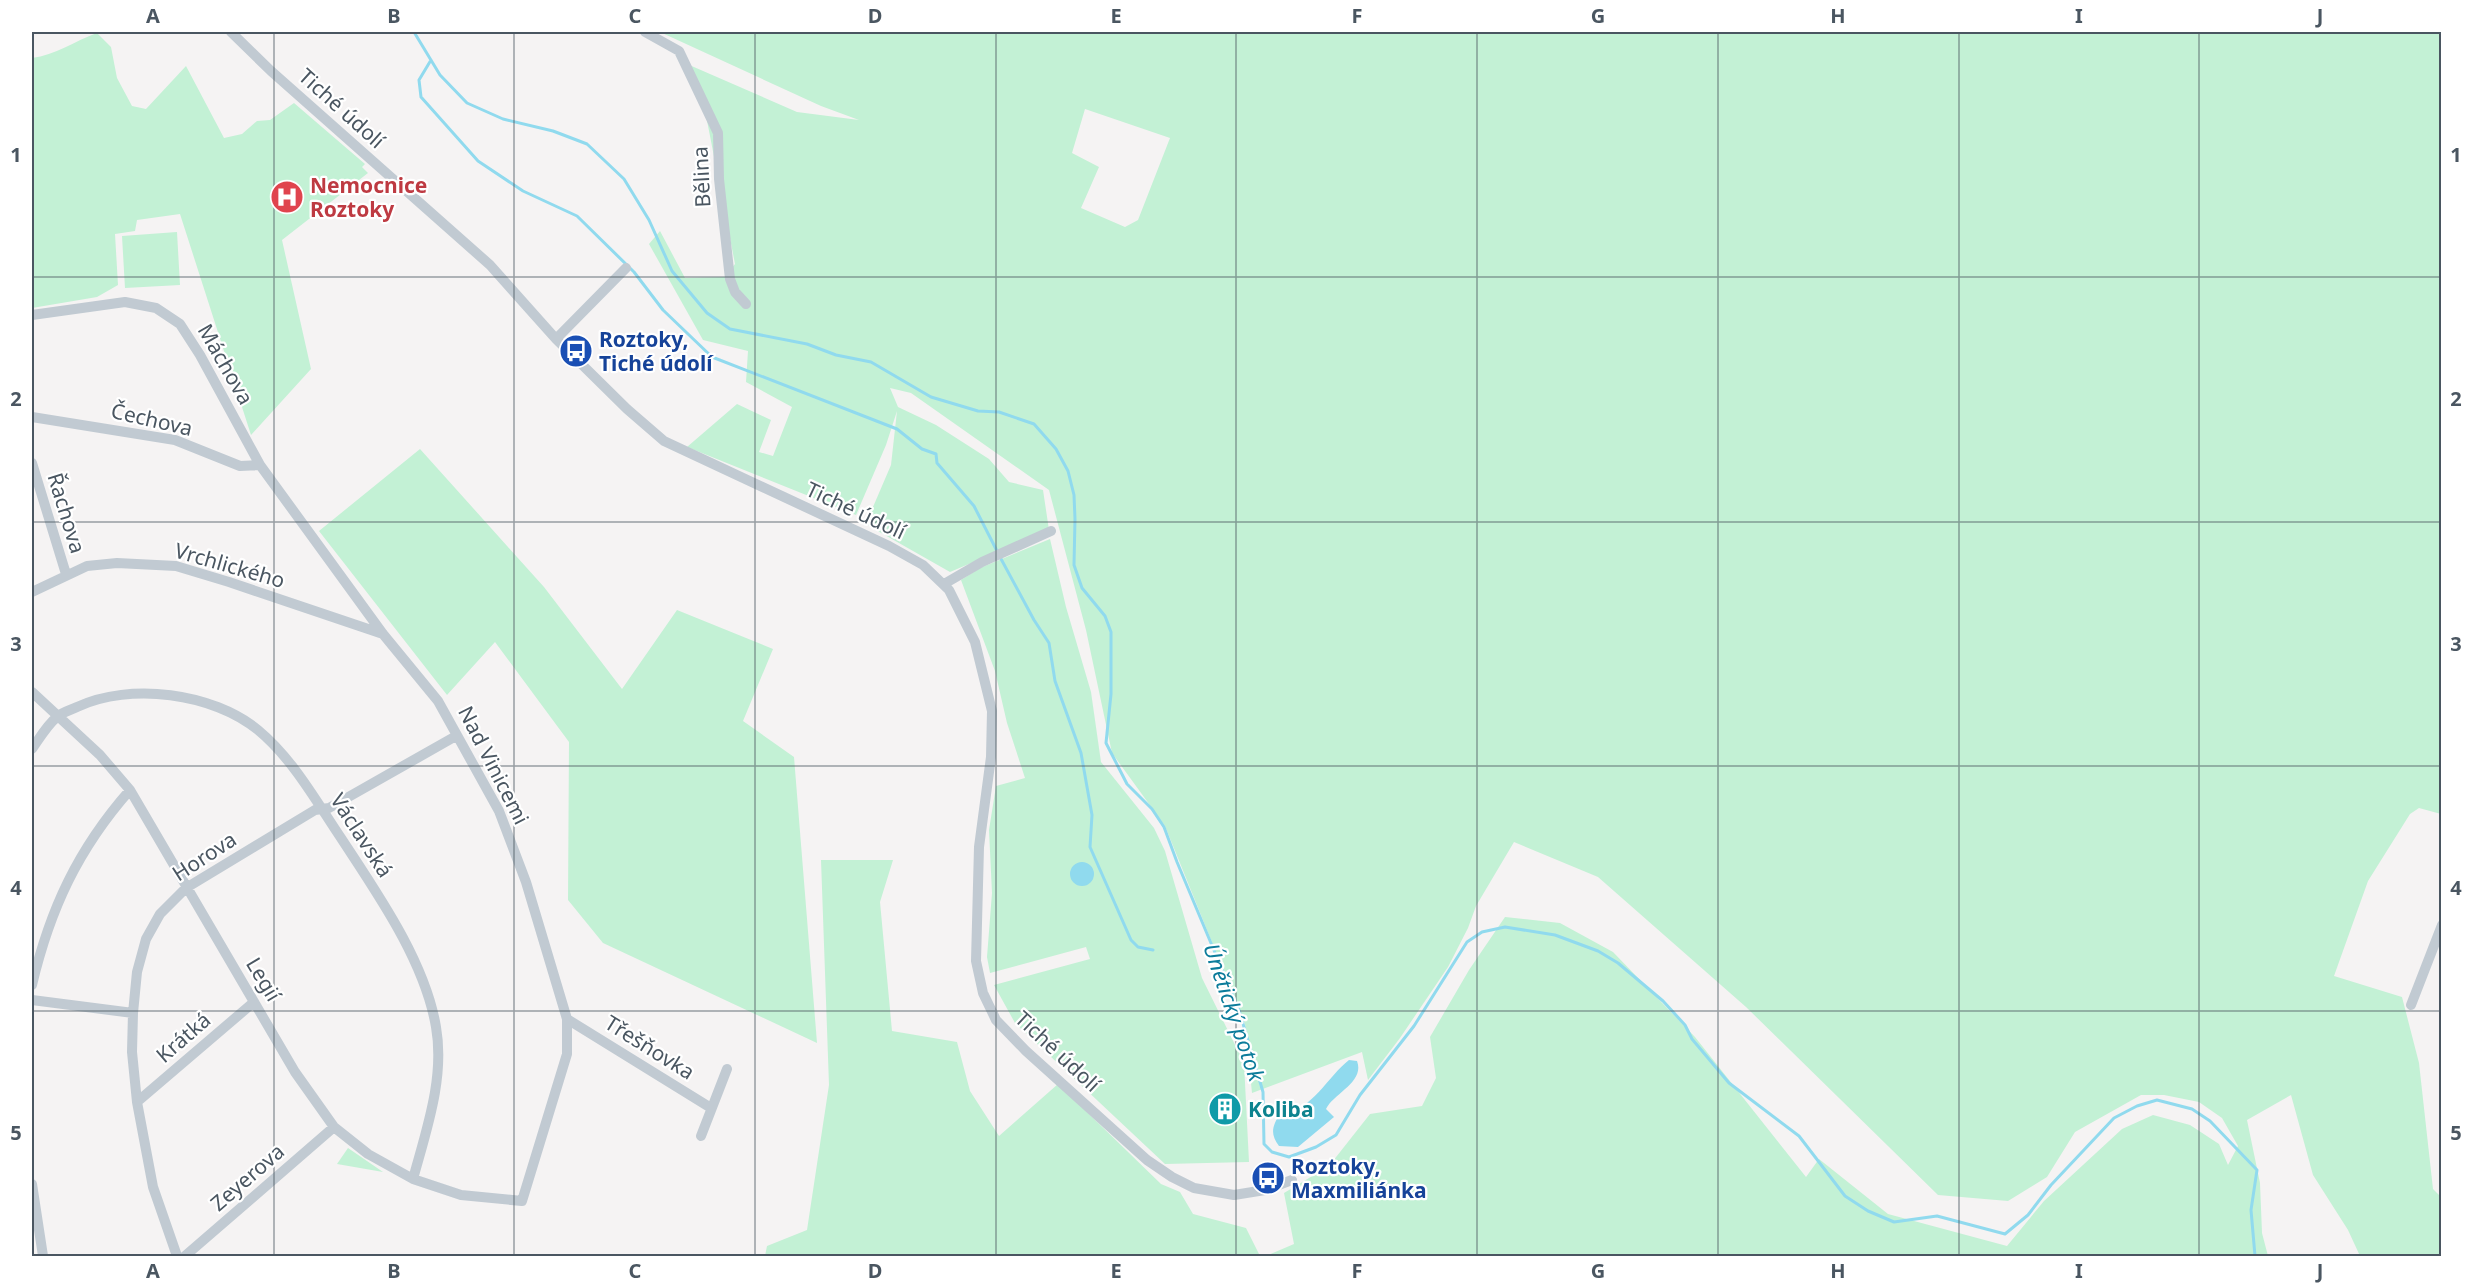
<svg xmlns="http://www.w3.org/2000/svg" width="2473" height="1288" viewBox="0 0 2473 1288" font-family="'Noto Sans',sans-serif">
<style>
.green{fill:#c3f1d5;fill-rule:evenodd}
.water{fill:#90daee}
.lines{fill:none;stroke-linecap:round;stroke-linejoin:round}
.stream{stroke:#90daee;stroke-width:3}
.minor{stroke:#c1cad2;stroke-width:10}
.grid{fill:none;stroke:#4a5661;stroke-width:1.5;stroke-opacity:0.55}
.labels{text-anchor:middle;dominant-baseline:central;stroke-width:4.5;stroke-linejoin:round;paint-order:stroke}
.street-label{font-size:21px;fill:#4a5661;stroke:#fff}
.health-label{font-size:21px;font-weight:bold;fill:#be3a42;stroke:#fff;text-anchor:start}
.transit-label{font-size:21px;font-weight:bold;fill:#164399;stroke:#fff;text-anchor:start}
.culture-label{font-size:21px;font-weight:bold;fill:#0d838f;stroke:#fff;text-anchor:start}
.water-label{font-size:22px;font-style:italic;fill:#0c7c9b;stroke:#fff}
.neatline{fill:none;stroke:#4a5661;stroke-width:2}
.grid-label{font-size:20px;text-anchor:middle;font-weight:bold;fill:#4a5661}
</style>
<rect width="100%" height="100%" fill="#f5f3f3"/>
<path class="green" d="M660,32H2441V814L2419,808L2410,814L2368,881L2334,976L2402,997L2419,1063L2433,1189L2441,1197V1256H2360L2348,1230L2313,1175L2291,1095L2247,1120L2260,1183L2262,1233L2268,1256H1266L1294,1244L1284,1193L1329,1166L1370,1114L1422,1106L1436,1078L1430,1037L1469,970L1505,917L1560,923L1613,952L1695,1037L1806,1177L1819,1159L1888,1214L2007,1246L2044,1201L2122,1129L2153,1115L2190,1125L2219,1144L2228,1165L2238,1146L2222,1118L2199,1102L2164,1095H2141L2075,1132L2047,1177L2008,1201L1938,1195L1746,1007L1598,877L1514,842L1476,906L1468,928L1448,967L1400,1038L1368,1080L1362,1052L1252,1093L1245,1024L1165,826L1112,753L1086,630L1049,490L911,393L890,388L898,407L936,425L989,459L1009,482L1043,490L1049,530L950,572L869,526L867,521L891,465L897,411L886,445L856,515L687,447L737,404L771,420L759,452L773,456L792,407L746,382L748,351L703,340L649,244L660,231L685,278L725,277L735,264L702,95L687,64L797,112L859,120L821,106ZM1085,109L1170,138L1138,220L1125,227L1081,208L1099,167L1072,153Z
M97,33L111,47L117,78L132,106L146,109L186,66L224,138L242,134L257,121L270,120L294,103L365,164L362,167L368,173L282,240L311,369L251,435L180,214L137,220L135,231L115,234L118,285L97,297L32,308V58C55,55 75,41 97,33Z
M177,232L180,285L125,288L122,236Z
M420,449L544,587L622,689L677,610L773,649L743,721L794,757L817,1043L603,943L568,900L569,742L495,642L447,695L319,531Z
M1050,539L1066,607L1091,692L1101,762L1154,828L1165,851L1202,978L1244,1063L1249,1162L1165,1164L1015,1023L994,985L1090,959L1086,947L990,973L987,957L992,893L989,830L996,786L1025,778L1007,723L995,671L961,580L980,568Z
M821,860H893L880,902L892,1031L957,1042L970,1091L999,1136L1058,1084L1161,1184L1180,1192L1193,1214L1246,1228L1260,1256H765L767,1246L807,1230L829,1085Z
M348,1148L383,1172L337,1164Z"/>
<path class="water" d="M1070 874a12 12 0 1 1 24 0a12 12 0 1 1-24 0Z
M1349,1060L1357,1061C1365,1082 1334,1093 1326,1109L1334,1117L1298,1147L1279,1146C1269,1133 1273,1125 1281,1112C1310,1114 1328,1076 1349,1060Z"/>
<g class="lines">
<path class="stream" d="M414,32L440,75L467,103L503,119L553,131L587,144L624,179L649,220L672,271L707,313L730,329L807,344L836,355L871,362L931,397L978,411L999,412L1034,424L1056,449L1068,471L1074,495L1075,519L1074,565L1082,588L1105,616L1111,632V694L1106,743L1127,784L1152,809L1164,827L1177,862L1239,1010L1263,1092L1264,1144L1272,1152L1289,1157L1316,1147L1336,1135L1360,1095L1414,1026L1467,942L1482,932L1505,927L1555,935L1598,951L1618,963L1663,1001L1685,1025L1692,1039L1729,1083L1799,1136L1845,1196L1868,1211L1894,1222L1937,1216L2005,1234L2028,1215L2051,1185L2114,1118L2137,1106L2157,1100L2192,1109L2210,1121L2257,1170L2251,1210L2255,1256
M431,60L419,80L421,97L478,161L523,191L577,216L634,272L663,310L712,357L897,429L922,449L936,454L937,463L974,506L997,551
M1000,557L1034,620L1049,643L1055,681L1081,753L1092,815L1090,847L1131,940L1138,947L1153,950"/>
<path class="minor" d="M231,32L271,71L490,265L556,339L627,409L664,441L889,546L923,565L949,590L975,642L992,711L991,757L979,847L976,961L983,993L996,1020L1026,1051L1147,1160L1172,1177L1194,1188L1234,1195L1265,1190L1292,1180
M645,32L679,51L718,133L719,179L730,279L735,292L746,304
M32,315L125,302L156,308L180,324L200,355L260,465L383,634L438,701L499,811L526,882L567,1019V1054L522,1201L461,1195L413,1179L368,1154L334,1127L295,1072L130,790L100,755L32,692
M556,339L626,268
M32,417L175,440L240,466L260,465
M32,463L66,574
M944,584L982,562L1051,531
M32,592L87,566L117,563L176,566L229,582L383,634
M32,749C39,739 47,725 57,717C62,712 71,710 77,707C130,682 213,693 258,730C293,759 316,801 341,838C377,893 425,961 436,1027C445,1078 426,1131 413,1179
M32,985C50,909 78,849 130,790
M32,1000L133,1013
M2411,1005L2442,925
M567,1019L711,1108
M137,1102L254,1002
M701,1136L727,1069
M32,1184L43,1256
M177,1256L153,1187L137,1102L132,1052L133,1013L137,972L146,939L160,914L186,888L315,810L329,808L456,736
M185,1256L334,1127"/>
</g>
<path class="grid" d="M274,32V1256M514,32V1256M755,32V1256M996,32V1256M1236,32V1256M1477,32V1256M1718,32V1256M1959,32V1256M2199,32V1256M32,277H2442M32,522H2442M32,766H2442M32,1011H2442"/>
<defs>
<g id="hospital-disc" transform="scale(1.725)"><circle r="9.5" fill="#e0444e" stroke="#fff"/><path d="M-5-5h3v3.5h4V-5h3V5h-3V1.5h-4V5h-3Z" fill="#fff"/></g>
<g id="bus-disc" transform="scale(1.725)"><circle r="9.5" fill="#1a4fb4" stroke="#fff"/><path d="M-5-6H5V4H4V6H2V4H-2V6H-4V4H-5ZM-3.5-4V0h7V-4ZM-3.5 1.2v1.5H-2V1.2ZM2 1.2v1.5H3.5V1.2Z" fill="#fff"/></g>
<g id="building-disc" transform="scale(1.725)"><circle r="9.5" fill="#0f9aa8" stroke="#fff"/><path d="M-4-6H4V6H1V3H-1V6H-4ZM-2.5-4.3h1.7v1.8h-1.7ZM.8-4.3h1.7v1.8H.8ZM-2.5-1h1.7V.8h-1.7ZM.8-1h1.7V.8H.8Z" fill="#fff"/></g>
</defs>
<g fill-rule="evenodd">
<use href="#hospital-disc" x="287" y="197"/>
<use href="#bus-disc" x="576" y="351"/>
<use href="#building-disc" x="1225" y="1109"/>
<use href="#bus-disc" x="1268" y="1178"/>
</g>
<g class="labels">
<g class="street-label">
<text transform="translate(342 108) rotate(42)">Tiché údolí</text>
<text transform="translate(701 177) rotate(-93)">Bělina</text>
<text transform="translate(226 364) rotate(60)">Máchova</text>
<text transform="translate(152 419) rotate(13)">Čechova</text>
<text transform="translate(856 510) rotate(25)">Tiché údolí</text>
<text transform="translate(67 513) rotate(73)">Řachova</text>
<text transform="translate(230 565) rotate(16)">Vrchlického</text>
<text transform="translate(494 765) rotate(63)">Nad Vinicemi</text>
<text transform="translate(362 835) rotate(57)">Václavská</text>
<text transform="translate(204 856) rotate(-33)">Horova</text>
<text transform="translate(264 979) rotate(59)">Legií</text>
<text transform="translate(183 1037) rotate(-41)">Krátká</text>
<text transform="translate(650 1047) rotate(32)">Třešňovka</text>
<text transform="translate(1058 1051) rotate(43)">Tiché údolí</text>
<text transform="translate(247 1177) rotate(-41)">Zeyerova</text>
</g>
<g class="health-label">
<text x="310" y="185">Nemocnice<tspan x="310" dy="24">Roztoky</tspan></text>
</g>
<g class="transit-label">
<text x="599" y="339">Roztoky,<tspan x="599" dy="24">Tiché údolí</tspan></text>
<text x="1291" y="1166">Roztoky,<tspan x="1291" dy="24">Maxmiliánka</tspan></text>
</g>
<g class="culture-label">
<text x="1248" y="1109">Koliba</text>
</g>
<g class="water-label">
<text transform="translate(1235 1012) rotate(71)">Únětický potok</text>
</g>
</g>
<rect width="2473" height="1288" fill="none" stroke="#ffffff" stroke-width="66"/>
<rect x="33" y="33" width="2407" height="1222" class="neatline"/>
<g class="grid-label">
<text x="153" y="23">A</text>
<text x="394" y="23">B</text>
<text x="635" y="23">C</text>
<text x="875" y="23">D</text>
<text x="1116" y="23">E</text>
<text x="1357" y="23">F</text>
<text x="1598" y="23">G</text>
<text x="1838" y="23">H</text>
<text x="2079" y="23">I</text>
<text x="2320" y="23">J</text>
<text x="16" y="162">1</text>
<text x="2456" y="162">1</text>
<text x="16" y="406">2</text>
<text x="2456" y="406">2</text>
<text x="16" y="651">3</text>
<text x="2456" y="651">3</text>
<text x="16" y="895">4</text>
<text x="2456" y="895">4</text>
<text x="16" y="1140">5</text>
<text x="2456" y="1140">5</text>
<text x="153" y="1278">A</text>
<text x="394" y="1278">B</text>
<text x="635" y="1278">C</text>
<text x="875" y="1278">D</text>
<text x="1116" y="1278">E</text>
<text x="1357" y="1278">F</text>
<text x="1598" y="1278">G</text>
<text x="1838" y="1278">H</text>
<text x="2079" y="1278">I</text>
<text x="2320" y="1278">J</text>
</g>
</svg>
